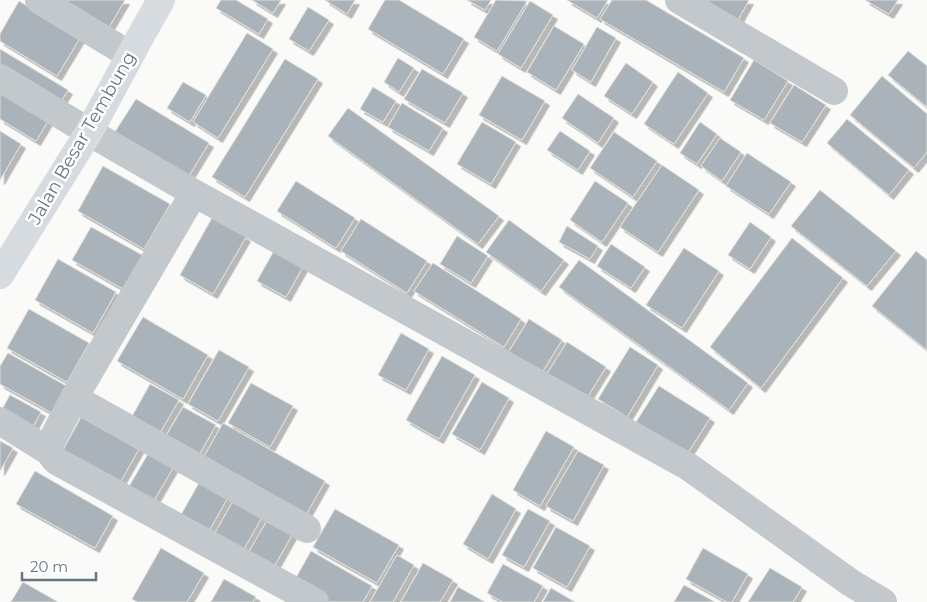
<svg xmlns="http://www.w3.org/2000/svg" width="927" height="602" viewBox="0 0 927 602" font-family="Montserrat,sans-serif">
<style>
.building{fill:#aab3b9;stroke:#dcdcda;filter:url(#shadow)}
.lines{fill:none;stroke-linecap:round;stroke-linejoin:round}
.minor{stroke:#c3c8cc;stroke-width:28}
.trunk{stroke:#d6dbdf;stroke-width:28}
.labels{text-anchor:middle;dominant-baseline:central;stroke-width:5;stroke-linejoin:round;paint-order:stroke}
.street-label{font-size:18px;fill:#657683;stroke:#fff}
</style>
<defs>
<filter id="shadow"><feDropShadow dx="4.5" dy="4.5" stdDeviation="0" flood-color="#0004"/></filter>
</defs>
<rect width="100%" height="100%" fill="#fafaf8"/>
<path class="building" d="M65,0H125L109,27Z
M221,0H236L268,19L259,34L216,8Z
M252,0H281L273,13Z
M325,0H355L347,14Z
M385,0H399L464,39L443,74L368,29Z
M467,0H491L485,10Z
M496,0L527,1L497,51L474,37Z
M567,0H608L597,18Z
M612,0H646L744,58L724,92L600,19Z
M702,0H749L734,27Z
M865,0H898L889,14Z
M19,1L80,38L57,76L0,41V34Z
M530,1L553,15L521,68L498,54Z
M308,7L329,20L309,51L289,39Z
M554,26L584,44L556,90L527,72Z
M597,27L616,38L591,82L572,70Z
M247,33L273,49L218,138L193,122Z
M0,49L68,90L57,108L0,74Z
M908,51L927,66V107L888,75Z
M398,58L414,68L399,92L384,82Z
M285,59L318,79L245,197L212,177Z
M754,60L788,81L764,120L730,100Z
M626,63L653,82L632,114L604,96Z
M422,69L463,93L445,123L404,99Z
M678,72L708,93L674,144L644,124Z
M502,76L545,101L522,140L479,115Z
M882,76L927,114V152L914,168L850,115Z
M183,82L206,95L190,122L167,108Z
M0,85L51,116L36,141L0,119Z
M794,85L826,105L802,142L770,123Z
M373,87L396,101L383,122L360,109Z
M578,94L614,118L598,143L562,118Z
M136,99L209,143L187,179L113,135Z
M402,103L443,128L429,151L388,127Z
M348,108L499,216L478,244L328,136Z
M847,119L909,170L889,195L827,143Z
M482,122L516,142L491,184L457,164Z
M700,122L717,134L697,164L680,153Z
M0,131L21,144L0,180Z
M560,131L590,151L578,170L547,150Z
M614,132L657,161L633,197L590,168Z
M720,138L741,152L722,181L701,166Z
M747,153L791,182L769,214L726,186Z
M662,165L699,190L658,252L620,227Z
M103,166L170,204L144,249L78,211Z
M296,181L355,218L336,248L277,211Z
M595,181L628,203L602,242L570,220Z
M820,190L896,251L867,286L791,226Z
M212,218L246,237L213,294L180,275Z
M361,219L427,261L407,293L341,251Z
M509,220L564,260L541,291L486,252Z
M750,222L771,237L750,269L728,255Z
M567,226L598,246L590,259L559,242Z
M91,227L144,256L125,290L72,260Z
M457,236L488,256L471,283L440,264Z
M792,238L843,278L761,388L710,347Z
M611,244L645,267L631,288L597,266Z
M684,248L719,271L682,328L646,305Z
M275,249L304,265L286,297L257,281Z
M916,251L927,260V350L872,306Z
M58,259L116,292L93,333L35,300Z
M579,260L748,383L729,410L559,287Z
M433,263L521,319L504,347L414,291Z
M29,309L89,343L67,382L7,348Z
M143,317L208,355L183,399L117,361Z
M529,319L562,340L541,374L508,353Z
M401,333L429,349L406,390L378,375Z
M567,342L606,367L585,401L545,377Z
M630,347L658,365L627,417L598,399Z
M219,350L249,367L218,421L188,404Z
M8,353L68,387L52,413L0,384V366Z
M442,356L475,375L439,439L406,420Z
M482,382L509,398L480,450L452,434Z
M251,383L293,406L270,447L228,423Z
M150,384L179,400L157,438L129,422Z
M659,386L710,418L687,454L636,422Z
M10,395L41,412L31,430L0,413Z
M183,407L216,425L195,462L162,443Z
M86,408L144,440L118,486L61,454Z
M223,423L325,481L303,520L201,462Z
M546,431L574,447L540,506L513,490Z
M0,441L13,448L0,471Z
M152,447L177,461L152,504L127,490Z
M578,451L604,465L573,521L546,506Z
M35,471L113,516L95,548L16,504Z
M204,474L232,490L205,538L177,522Z
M237,494L266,510L240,556L211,540Z
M492,494L516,509L488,559L463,544Z
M335,509L399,545L377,583L313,547Z
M528,509L550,521L524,567L502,555Z
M272,512L297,526L271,572L246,557Z
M556,527L590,546L567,587L533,568Z
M161,548L204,573L187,602H137L132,599Z
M703,548L748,574L732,602H727L686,579Z
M311,551L372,586L363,602H327L293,583Z
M397,555L414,565L393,602H370Z
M423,563L453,580L440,602H401Z
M503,564L543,586L534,602H503L487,593Z
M770,568L802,587L793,602H748Z
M224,579L256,597L253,602H211Z
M23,582L58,602H11Z
M684,585L715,602H674Z
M458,587L485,602H450Z
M551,588L575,602H543Z"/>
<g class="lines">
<path class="minor" d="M39,0L130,55
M679,0L834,91
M0,78L89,132L194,193L689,467L851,583L883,602
M194,193L74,398L50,444C50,453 51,457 58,462L315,602
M74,398L307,529
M0,421L50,452"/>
<path class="trunk" d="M0,275L89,132L139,39L161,0"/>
</g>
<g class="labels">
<g class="street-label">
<text transform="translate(82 138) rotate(-60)">Jalan Besar Tembung</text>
</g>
</g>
<path d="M22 572v8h74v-8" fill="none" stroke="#657683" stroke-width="2.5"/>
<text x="30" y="572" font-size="15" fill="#657683" stroke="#ffffff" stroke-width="4" paint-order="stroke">20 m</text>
</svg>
